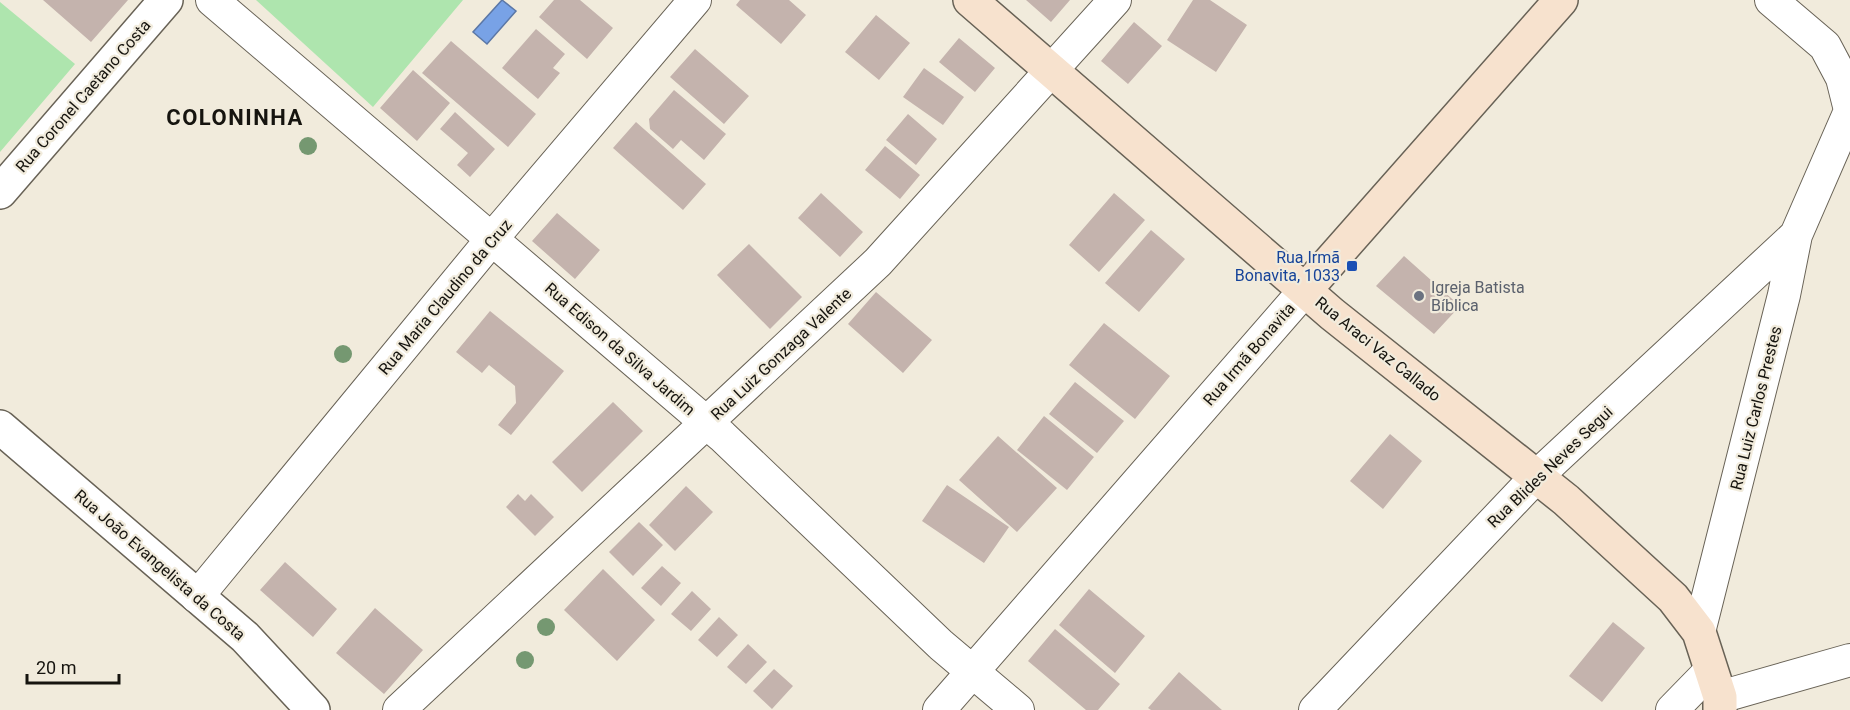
<svg xmlns="http://www.w3.org/2000/svg" width="1850" height="710" viewBox="0 0 1850 710" font-family="Roboto,sans-serif">
<style>
.green{fill:#aee5ae}
.water{fill:#78a2e6;stroke:#5b77a6;stroke-width:1.5}
.building{fill:#c4b3ad}
.lines{fill:none;stroke-linecap:round;stroke-linejoin:round}
.minor-casing{stroke:#686256;stroke-width:34}
.tertiary-casing{stroke:#686256;stroke-width:36}
.secondary-casing{stroke:#686256;stroke-width:36}
.minor{stroke:#fff;stroke-width:32}
.tertiary{stroke:#fff;stroke-width:33}
.secondary{stroke:#f7e2ce;stroke-width:33}
.tree{fill:#759871}
.transit-dot{fill:#1a4fb4;stroke:#f1ebdc;stroke-width:2}
.worship-dot{fill:#6b7280;stroke:#f1ebdc;stroke-width:2}
.labels{text-anchor:middle;dominant-baseline:central;stroke-width:4.5;stroke-linejoin:round;paint-order:stroke}
.street-label{font-size:16px;fill:#16140f;stroke:#f1ebdc}
.transit-label{font-size:16px;fill:#164399;stroke:#f1ebdc;text-anchor:end}
.worship-label{font-size:16px;fill:#5b616d;stroke:#f1ebdc;text-anchor:start}
.district-label{font-size:22px;font-weight:bold;letter-spacing:1.5px;fill:#16140f;stroke:#f1ebdc}
</style>
<rect width="100%" height="100%" fill="#f1ebdc"/>
<path class="green" d="M256,0H463L373,107Z
M0,2L75,64L0,152Z"/>
<path class="water" d="M502,0L516,11L487,44L473,32Z"/>
<path class="building" d="M43,0H128L91,42Z
M554,0H580L613,28L587,59L539,17Z
M740,0H789L806,15L781,44L736,5Z
M1026,0H1070L1051,22Z
M1193,0H1210L1247,25L1216,72L1167,40Z
M876,15L910,43L879,80L845,52Z
M1134,22L1162,46L1128,84L1101,61Z
M536,29L565,54L553,68L560,73L538,99L502,68Z
M959,38L995,68L975,92L939,62Z
M451,41L536,114L508,147L422,73Z
M695,49L749,96L724,124L670,77Z
M924,68L964,97L943,125L903,97Z
M413,70L450,103L417,141L380,108Z
M674,90L726,134L704,160L681,140L673,149L650,129L649,119Z
M455,112L495,149L470,177L457,165L468,153L440,129Z
M908,114L937,139L916,165L886,140Z
M636,122L706,184L683,210L613,148Z
M885,146L920,175L900,199L865,170Z
M821,193L863,232L840,257L798,218Z
M1114,193L1145,220L1099,272L1069,245Z
M557,213L600,250L575,279L532,241Z
M1151,230L1185,259L1139,312L1105,283Z
M749,244L802,297L770,329L717,275Z
M1404,256L1460,306L1434,334L1376,286Z
M876,292L932,340L903,373L848,324Z
M490,311L564,371L511,435L498,425L516,403L515,386L489,365L482,373L456,352Z
M1104,323L1170,376L1135,419L1069,365Z
M1075,382L1124,421L1097,453L1049,414Z
M613,402L643,431L582,492L552,462Z
M1044,416L1094,457L1067,490L1017,450Z
M1390,434L1422,461L1383,509L1350,481Z
M998,436L1057,488L1017,532L959,480Z
M947,485L1009,527L984,563L922,521Z
M686,486L713,512L675,551L649,525Z
M518,494L525,501L531,494L554,517L535,536L506,507Z
M639,522L663,545L633,576L609,552Z
M285,562L337,609L313,637L260,590Z
M662,566L681,583L661,606L641,588Z
M603,569L655,620L617,661L564,610Z
M1089,589L1145,636L1115,673L1059,625Z
M692,591L711,609L691,631L671,614Z
M375,608L423,650L384,694L336,653Z
M719,617L738,635L717,657L698,640Z
M1613,622L1645,648L1602,702L1569,676Z
M1055,629L1120,684L1098,710H1086L1028,661Z
M748,644L767,662L746,684L727,667Z
M774,669L793,686L772,709L753,691Z
M1179,672L1222,710H1151L1148,708Z"/>
<g class="lines">
<g class="minor-casing">
<path id="minor" d="M212,0L722,436L941,645L1018,710
M1771,0L1825,46L1842,78L1850,110
M197,597L501,228L695,0
M1699,632L1784,295L1796,235L1850,111
M1720,697L1850,660
M399,710L878,262L1115,0
M939,710L1305,290
M1315,710L1537,476L1796,235
M1672,710L1711,670"/>
</g>
<g class="tertiary-casing">
<path id="tertiary" d="M0,192L166,0
M0,427L245,637L313,710"/>
</g>
<g class="secondary-casing">
<path id="secondary" d="M970,0L1332,314L1566,500L1673,598L1699,632L1720,697V710
M1305,290L1561,0"/>
</g>
<use href="#minor" class="minor"/>
<use href="#tertiary" class="tertiary"/>
<use href="#secondary" class="secondary"/>
</g>
<g class="tree">
<circle cx="308" cy="146" r="9"/>
<circle cx="343" cy="354" r="9"/>
<circle cx="546" cy="627" r="9"/>
<circle cx="525" cy="660" r="9"/>
</g>
<rect class="transit-dot" x="1346" y="260" width="12" height="12" rx="3"/>
<circle class="worship-dot" cx="1419" cy="296" r="6"/>
<g class="labels">
<g class="street-label">
<text transform="translate(83 96) rotate(-49)">Rua Coronel Caetano Costa</text>
<text transform="translate(445 297) rotate(-50)">Rua Maria Claudino da Cruz</text>
<text transform="translate(620 349) rotate(41)">Rua Edison da Silva Jardim</text>
<text transform="translate(1378 349) rotate(39)">Rua Araci Vaz Callado</text>
<text transform="translate(781 354) rotate(-43)">Rua Luiz Gonzaga Valente</text>
<text transform="translate(1249 354) rotate(-49)">Rua Irmã Bonavita</text>
<text transform="translate(1756 408) rotate(-76)">Rua Luiz Carlos Prestes</text>
<text transform="translate(1550 467) rotate(-44)">Rua Blides Neves Segui</text>
<text transform="translate(160 565) rotate(41)">Rua João Evangelista da Costa</text>
</g>
<g class="transit-label">
<text x="1340" y="257">Rua Irmã<tspan x="1340" dy="18">Bonavita, 1033</tspan></text>
</g>
<g class="worship-label">
<text x="1431" y="287">Igreja Batista<tspan x="1431" dy="18">Bíblica</tspan></text>
</g>
<g class="district-label">
<text x="235" y="117">COLONINHA</text>
</g>
</g>
<path d="M27 674v9h92v-9" fill="none" stroke="#16140f" stroke-width="3"/>
<text x="36" y="674" font-size="18" fill="#16140f" stroke="#f1ebdc" stroke-width="4.5" paint-order="stroke">20 m</text>
</svg>
